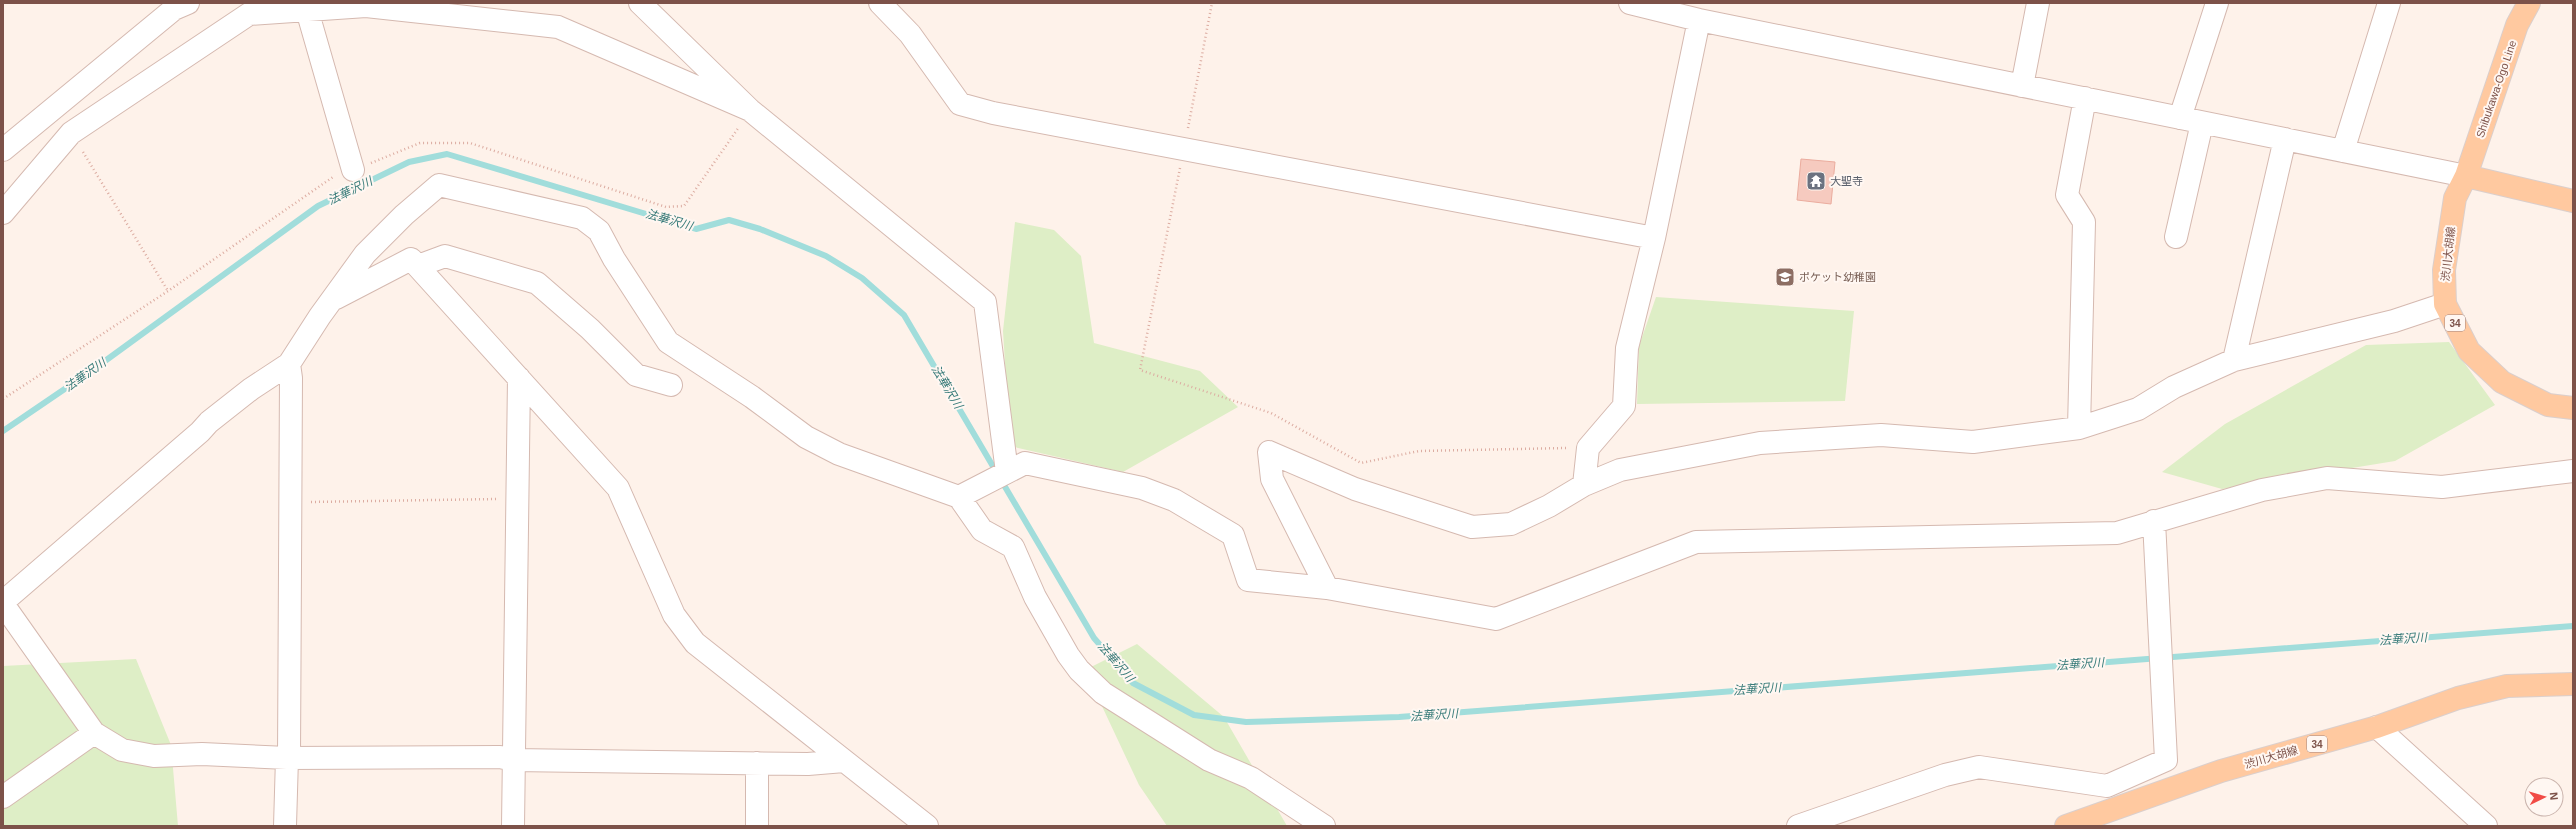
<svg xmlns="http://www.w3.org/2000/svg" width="2576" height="829" viewBox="0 0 2576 829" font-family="Arial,'Noto Sans JP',sans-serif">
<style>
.green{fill:#deeec6}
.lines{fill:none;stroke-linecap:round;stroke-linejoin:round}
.stream{stroke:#a1dddb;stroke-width:6}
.building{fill:#f6cabf;stroke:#ebac9e}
.minor-casing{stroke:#d5b9b0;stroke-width:24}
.major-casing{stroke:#dbcfcc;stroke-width:24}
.path{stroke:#dcaca1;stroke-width:2.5;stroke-dasharray:1 3;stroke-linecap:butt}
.minor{stroke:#fff;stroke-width:22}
.major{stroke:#ffc9a0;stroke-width:22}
.labels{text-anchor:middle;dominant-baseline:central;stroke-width:4;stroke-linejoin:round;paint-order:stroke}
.shield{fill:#fff7f2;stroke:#a4847c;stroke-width:1}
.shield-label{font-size:10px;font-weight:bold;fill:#7d5249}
.street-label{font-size:11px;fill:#7d5249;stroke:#fff7f2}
.worship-label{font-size:11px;fill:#5b616d;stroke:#fff7f2;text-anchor:start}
.education-label{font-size:11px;fill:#785e54;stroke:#fff7f2;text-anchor:start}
.water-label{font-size:12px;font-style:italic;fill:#387b79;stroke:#fff7f2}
</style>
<rect width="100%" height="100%" fill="#fef2ea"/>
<path class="green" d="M1015,222L1054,230L1081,256L1094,343L1200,371L1238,407L1123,472L1010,446L1003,331Z
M1656,297L1854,311L1845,401L1637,404L1639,346Z
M2449,342L2495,405L2395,461L2222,489L2162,472L2225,424L2366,345Z
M1137,644L1224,717L1287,826H1167L1139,785L1085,670Z
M136,659L171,745L178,826H3V666Z"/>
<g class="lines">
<path class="stream" d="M3,431L94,369L318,206L409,162L447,154L696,229L729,220L760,229L826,256L862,278L904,315L1094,638L1133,683L1194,715L1246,722L1399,717L2573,626"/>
</g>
<path class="building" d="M1801,159L1835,162L1831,204L1797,200Z"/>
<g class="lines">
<g class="minor-casing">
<path id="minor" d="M640,3L750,110L985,302L1007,472
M880,3L910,34L960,104L993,113L1654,238
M1630,3L1699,20L2466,176
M307,10L353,170
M2022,86L2038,3
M2180,118L2217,3
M3,150L174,9L188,3
M2343,151L2389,3
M3,213L71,133L249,14L366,6L558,27L750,110
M2176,237L2202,123
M418,266L445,256L537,283L590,329L636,375L671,385
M336,298L411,259L618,488L674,615L695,643L927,826
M2234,360L2285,139
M2079,428L2084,222L2067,195L2085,98
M1584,485L1588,448L1624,406L1627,348L1654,238L1699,20
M959,497L1025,463L1142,488L1174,500L1233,535L1248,580L1327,588L1496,619L1696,542L2117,533L2262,490L2327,478L2442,487L2573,471
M1327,588L1272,479L1269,452L1355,489L1472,527L1511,524L1549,506L1584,485L1620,470L1760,443L1881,435L1973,442L2079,428L2138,409L2174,387L2234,360L2394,321L2445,304
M3,602L200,432L209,422L251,389L289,364L320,316L365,254L404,215L439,185L582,218L599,231L614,259L668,342L752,397L806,437L839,454L959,497L982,530L1013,547L1035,597L1068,655L1079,670L1103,693L1209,760L1251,778L1324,826
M3,604L94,733L122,750L154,756L202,754L287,758L500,757L513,760L808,764L844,761
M2377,727L2486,826
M289,757L291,378L289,364
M3,797L94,733
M285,826L287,758
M513,826L519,378
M757,826V763
M1798,826L1945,775L1979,767L2107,786L2166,760L2154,521"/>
</g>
<g class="major-casing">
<path id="major" d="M2529,3L2517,25L2466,176L2455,198L2444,270L2445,304L2469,351L2502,382L2548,405L2573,408
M2466,176L2573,201
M2066,826L2221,771L2377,727L2458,698L2507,686L2573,684"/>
</g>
<path class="path" d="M1188,128L1212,3
M83,152L168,291
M371,163L420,143H470L666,207L684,206L739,127
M1180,168L1140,370L1271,413L1361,463L1419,451L1567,448
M3,399L168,291L333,177
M311,502L496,499"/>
<use href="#minor" class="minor"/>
<use href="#major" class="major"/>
</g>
<defs>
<g id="temple-square" transform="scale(1)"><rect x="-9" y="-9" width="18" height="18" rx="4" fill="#6b7280" stroke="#fff7f2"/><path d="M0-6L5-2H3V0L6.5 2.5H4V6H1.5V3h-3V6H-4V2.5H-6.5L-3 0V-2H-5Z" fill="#fff"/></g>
<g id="school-square" transform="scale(1)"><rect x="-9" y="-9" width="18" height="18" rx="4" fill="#8d6e63" stroke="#fff7f2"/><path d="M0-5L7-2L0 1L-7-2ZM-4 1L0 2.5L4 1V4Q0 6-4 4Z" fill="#fff"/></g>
</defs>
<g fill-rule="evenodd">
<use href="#temple-square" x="1816" y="181"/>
<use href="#school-square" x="1785" y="277"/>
</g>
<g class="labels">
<g class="shield">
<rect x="2445" y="315" width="20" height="16" rx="3"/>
<rect x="2307" y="736" width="20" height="16" rx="3"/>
</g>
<g class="shield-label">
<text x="2455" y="323">34</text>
<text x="2317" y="744">34</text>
</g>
<g class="street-label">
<text transform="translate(2496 89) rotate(-71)">Shibukawa-Ogo Line</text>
<text transform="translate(2448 254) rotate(-84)">渋川大胡線</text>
<text transform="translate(2271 757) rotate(-16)">渋川大胡線</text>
</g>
<g class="worship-label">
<text x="1830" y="181">大聖寺</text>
</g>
<g class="education-label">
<text x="1799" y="277">ポケット幼稚園</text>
</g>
<g class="water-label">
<text transform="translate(350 191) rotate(-26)">法華沢川</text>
<text transform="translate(669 220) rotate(16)">法華沢川</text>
<text transform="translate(85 375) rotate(-35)">法華沢川</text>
<text transform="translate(947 387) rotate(59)">法華沢川</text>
<text transform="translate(2403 639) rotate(-4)">法華沢川</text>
<text transform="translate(1116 662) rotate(49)">法華沢川</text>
<text transform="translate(2080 664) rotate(-4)">法華沢川</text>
<text transform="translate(1757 689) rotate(-4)">法華沢川</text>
<text transform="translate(1434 715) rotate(-4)">法華沢川</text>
</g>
</g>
<rect width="2576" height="829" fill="none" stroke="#7d5249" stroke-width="8"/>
<g transform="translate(2544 797) rotate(85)"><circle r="19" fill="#fff7f2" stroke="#cbb5ae"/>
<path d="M0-3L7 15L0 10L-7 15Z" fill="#f14b46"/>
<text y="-6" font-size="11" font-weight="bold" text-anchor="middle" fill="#7d5249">N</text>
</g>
</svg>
